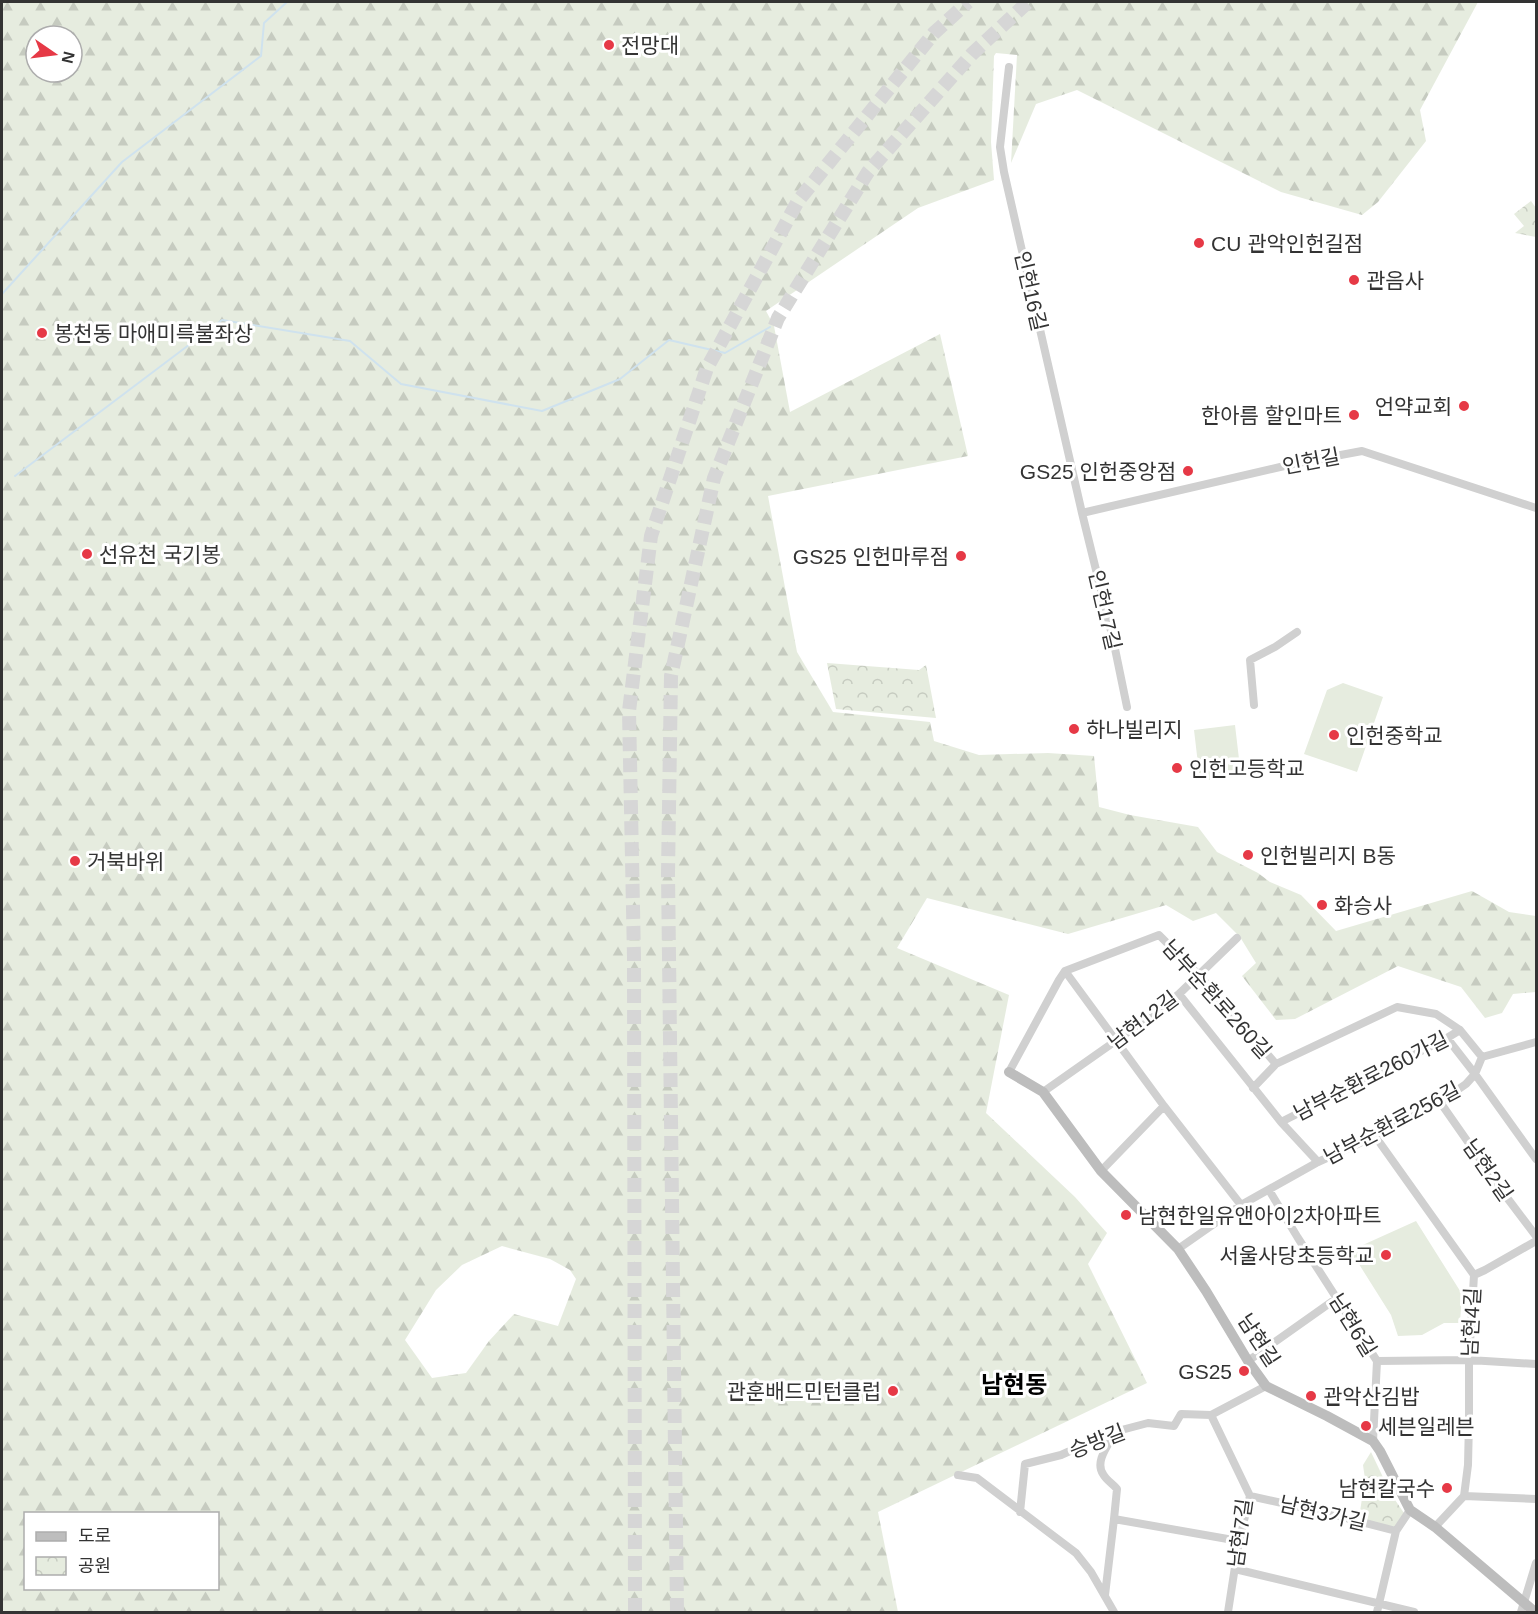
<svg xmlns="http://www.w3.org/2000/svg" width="1538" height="1614" viewBox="0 0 1538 1614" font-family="Helvetica,'Noto Sans KR',sans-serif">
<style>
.forest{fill:url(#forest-firs);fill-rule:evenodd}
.park{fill:url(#park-crowns)}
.pitch{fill:#e6ecdf}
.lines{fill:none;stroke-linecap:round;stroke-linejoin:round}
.stream{stroke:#cfe2ee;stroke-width:2}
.highway-tunnel{stroke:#d6d6d6;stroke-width:14;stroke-dasharray:14 7;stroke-linecap:butt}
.street{stroke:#d0d0d0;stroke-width:8}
.secondary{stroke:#bdbdbd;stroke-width:10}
.poi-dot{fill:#e63946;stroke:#fff;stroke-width:2}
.labels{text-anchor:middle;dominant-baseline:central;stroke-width:6;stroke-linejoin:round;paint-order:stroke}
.poi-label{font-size:21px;fill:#333;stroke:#fff;text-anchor:start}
.street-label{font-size:21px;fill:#333;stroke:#fff}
.quarter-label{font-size:24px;font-weight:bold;fill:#000;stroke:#fff}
</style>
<defs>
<pattern id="forest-firs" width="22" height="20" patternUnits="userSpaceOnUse" patternTransform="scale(1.5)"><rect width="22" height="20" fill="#e6ecdf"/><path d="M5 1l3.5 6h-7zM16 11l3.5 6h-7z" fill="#c6cbc0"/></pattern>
<pattern id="park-crowns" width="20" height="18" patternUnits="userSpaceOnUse" patternTransform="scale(1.5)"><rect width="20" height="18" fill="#e6ecdf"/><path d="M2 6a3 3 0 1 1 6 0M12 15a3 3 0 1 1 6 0" fill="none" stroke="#c6cbc0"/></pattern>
</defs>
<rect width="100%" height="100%" fill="#fff"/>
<path class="forest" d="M2,2H1478L1420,110L1426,141L1378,202L1362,215L1281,192L1077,90L1036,104L1011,163L1017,55L996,53L994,56L991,142L994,180L918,208L766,311L774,326L790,412L940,334L968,456L768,496L797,652L833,712L930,722L934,741L979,755L1048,753L1094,756L1099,807L1130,815L1198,827L1217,852L1258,873L1270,882L1301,895L1336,931L1472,891L1509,912L1536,916V992L1513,994L1502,1013L1485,1018L1461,987L1398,966L1295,1019L1276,1020L1242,976L1256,963L1240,937L1216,913L1193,921L1166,905L1068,934L927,898L897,948L1009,995L986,1113L1075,1197L1107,1233L1088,1264L1147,1383L878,1512L898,1612H2ZM36,36H72V72H36ZM502,1246L550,1259L570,1270L576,1279L558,1326L514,1314L489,1341L466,1373L432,1378L405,1340L436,1290L462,1265ZM26,1514H218V1588H26Z"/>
<path class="park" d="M1531,201L1536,208V237L1515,233L1524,226L1514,214Z
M827,663L919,670L926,665L936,718L836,709Z
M1371,1452L1391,1494L1404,1513L1395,1528L1359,1518L1365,1479L1363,1465Z"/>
<path class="pitch" d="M1343,683L1383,697L1357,772L1304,754L1327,690Z
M1235,725L1241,776L1200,781L1194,730Z
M1416,1221L1462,1294L1460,1323H1444L1422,1335L1398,1336L1391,1315L1357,1261L1350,1264L1345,1253Z"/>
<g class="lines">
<path class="stream" d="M2,294L122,162L261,56L264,23L287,2
M15,476L222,320L350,341L401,384L542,411L620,379L669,340L725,353L770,327"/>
<path class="highway-tunnel" d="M635,1612L634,957L629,711L651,536L707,368L798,201L934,33L968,2
M677,1612L668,874L671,676L714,478L778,318L868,172L972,54L1028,2"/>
<path class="street" d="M1009,67L1000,147L1004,172L1082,513L1113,639L1127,707
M1082,513L1293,464L1362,451L1536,508
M1254,705L1250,660L1275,647L1297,632
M1065,971L1164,1106L1241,1205
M1179,994L1281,1122L1318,1162
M1447,1038L1475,1074L1536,1159
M1009,1072L1059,980L1065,971L1159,935L1199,975L1276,1064L1397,1007L1436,1014L1460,1030L1482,1057
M1253,1088L1276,1064
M1043,1092L1117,1040L1179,994L1237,938
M1440,1102L1505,1195L1536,1236
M1281,1122L1447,1038L1460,1030
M1375,1136L1474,1275L1469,1360V1421L1468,1465L1464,1496L1435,1527
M1101,1171L1164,1106
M1269,1190L1298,1238L1377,1361L1373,1441
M1178,1249L1241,1205L1318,1162L1375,1136L1440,1102L1466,1084L1475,1074L1482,1057L1536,1042
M1474,1275L1485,1270L1536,1241
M1248,1361L1337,1298
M1377,1361L1469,1360L1536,1364
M1113,1436C1107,1447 1095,1462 1103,1474C1106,1480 1113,1484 1117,1489L1114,1519
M958,1475L977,1478L1076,1553L1091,1572L1114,1612
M1250,1496L1323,1512L1396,1531
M1464,1496L1536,1499
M1020,1512L1025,1464L1061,1455L1110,1433L1148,1423L1174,1426L1181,1414L1211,1415
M1235,1569L1414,1612
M1105,1595L1114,1519L1239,1541
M1228,1612L1239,1541L1250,1496L1211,1415L1266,1386
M1377,1612L1396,1531L1410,1510
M1521,1612L1536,1563"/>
<path class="secondary" d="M1009,1072L1043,1092L1101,1171L1178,1249L1206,1291L1248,1361L1266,1386L1327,1416L1373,1441L1380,1451L1410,1510L1435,1527L1535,1612"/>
</g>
<g class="poi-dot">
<circle cx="609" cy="45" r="6"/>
<circle cx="1199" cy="243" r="6"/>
<circle cx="1354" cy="280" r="6"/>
<circle cx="42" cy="333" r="6"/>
<circle cx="1464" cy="406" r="6"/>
<circle cx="1354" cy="415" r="6"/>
<circle cx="1188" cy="471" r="6"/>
<circle cx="87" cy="554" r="6"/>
<circle cx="961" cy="556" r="6"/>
<circle cx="1074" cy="729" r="6"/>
<circle cx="1334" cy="735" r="6"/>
<circle cx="1177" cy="768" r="6"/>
<circle cx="1248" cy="855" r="6"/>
<circle cx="75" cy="861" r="6"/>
<circle cx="1322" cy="905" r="6"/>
<circle cx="1126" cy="1215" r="6"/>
<circle cx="1386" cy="1255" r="6"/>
<circle cx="1244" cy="1371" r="6"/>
<circle cx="893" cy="1391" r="6"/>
<circle cx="1311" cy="1396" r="6"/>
<circle cx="1366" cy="1426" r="6"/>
<circle cx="1447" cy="1488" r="6"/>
</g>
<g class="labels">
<g class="poi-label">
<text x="621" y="45">전망대</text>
<text x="1211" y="243">CU 관악인헌길점</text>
<text x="1366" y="280">관음사</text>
<text x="54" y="333">봉천동 마애미륵불좌상</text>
<text x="1452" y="406" text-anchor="end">언약교회</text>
<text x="1342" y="415" text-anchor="end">한아름 할인마트</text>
<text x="1176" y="471" text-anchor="end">GS25 인헌중앙점</text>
<text x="99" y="554">선유천 국기봉</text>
<text x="949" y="556" text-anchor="end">GS25 인헌마루점</text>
<text x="1086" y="729">하나빌리지</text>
<text x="1346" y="735">인헌중학교</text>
<text x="1189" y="768">인헌고등학교</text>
<text x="1260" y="855">인헌빌리지 B동</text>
<text x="87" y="861">거북바위</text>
<text x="1334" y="905">화승사</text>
<text x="1138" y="1215">남현한일유앤아이2차아파트</text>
<text x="1374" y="1255" text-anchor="end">서울사당초등학교</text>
<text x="1232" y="1371" text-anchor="end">GS25</text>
<text x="881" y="1391" text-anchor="end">관훈배드민턴클럽</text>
<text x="1323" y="1396">관악산김밥</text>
<text x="1378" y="1426">세븐일레븐</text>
<text x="1435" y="1488" text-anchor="end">남현칼국수</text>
</g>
<g class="street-label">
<text transform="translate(1031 291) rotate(77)">인헌16길</text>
<text transform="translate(1311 461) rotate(-11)">인헌길</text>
<text transform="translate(1105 610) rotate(77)">인헌17길</text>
<text transform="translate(1217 999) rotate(48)">남부순환로260길</text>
<text transform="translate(1143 1020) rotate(-37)">남현12길</text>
<text transform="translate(1371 1076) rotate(-27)">남부순환로260가길</text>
<text transform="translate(1392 1123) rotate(-28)">남부순환로256길</text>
<text transform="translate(1488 1170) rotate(55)">남현2길</text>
<text transform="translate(1471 1322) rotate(-87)">남현4길</text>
<text transform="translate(1353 1325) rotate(58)">남현6길</text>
<text transform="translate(1259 1340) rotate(57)">남현길</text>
<text transform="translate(1097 1441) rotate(-21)">승방길</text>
<text transform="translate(1323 1513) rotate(13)">남현3가길</text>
<text transform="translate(1240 1533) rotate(-82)">남현7길</text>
</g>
<g class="quarter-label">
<text x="1014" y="1384">남현동</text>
</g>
</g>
<rect width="1538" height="1614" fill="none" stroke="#333333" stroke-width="6"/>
<rect x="24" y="1512" width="195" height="78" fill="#ffffff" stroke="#adadad" stroke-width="1.5"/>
<rect x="36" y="1532" width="30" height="9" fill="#bdbdbd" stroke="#adadad" stroke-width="1.5"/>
<text x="78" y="1542" font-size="18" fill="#333333">도로</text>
<rect x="36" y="1557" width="30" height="18" fill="url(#park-crowns)" stroke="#adadad" stroke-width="1.5"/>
<text x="78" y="1572" font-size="18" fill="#333333">공원</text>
<g transform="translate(54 54) rotate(104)"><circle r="28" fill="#ffffff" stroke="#adadad" stroke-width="1.5"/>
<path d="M0-4.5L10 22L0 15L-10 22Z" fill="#e63946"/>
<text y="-9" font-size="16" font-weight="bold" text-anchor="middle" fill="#333333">N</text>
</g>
</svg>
